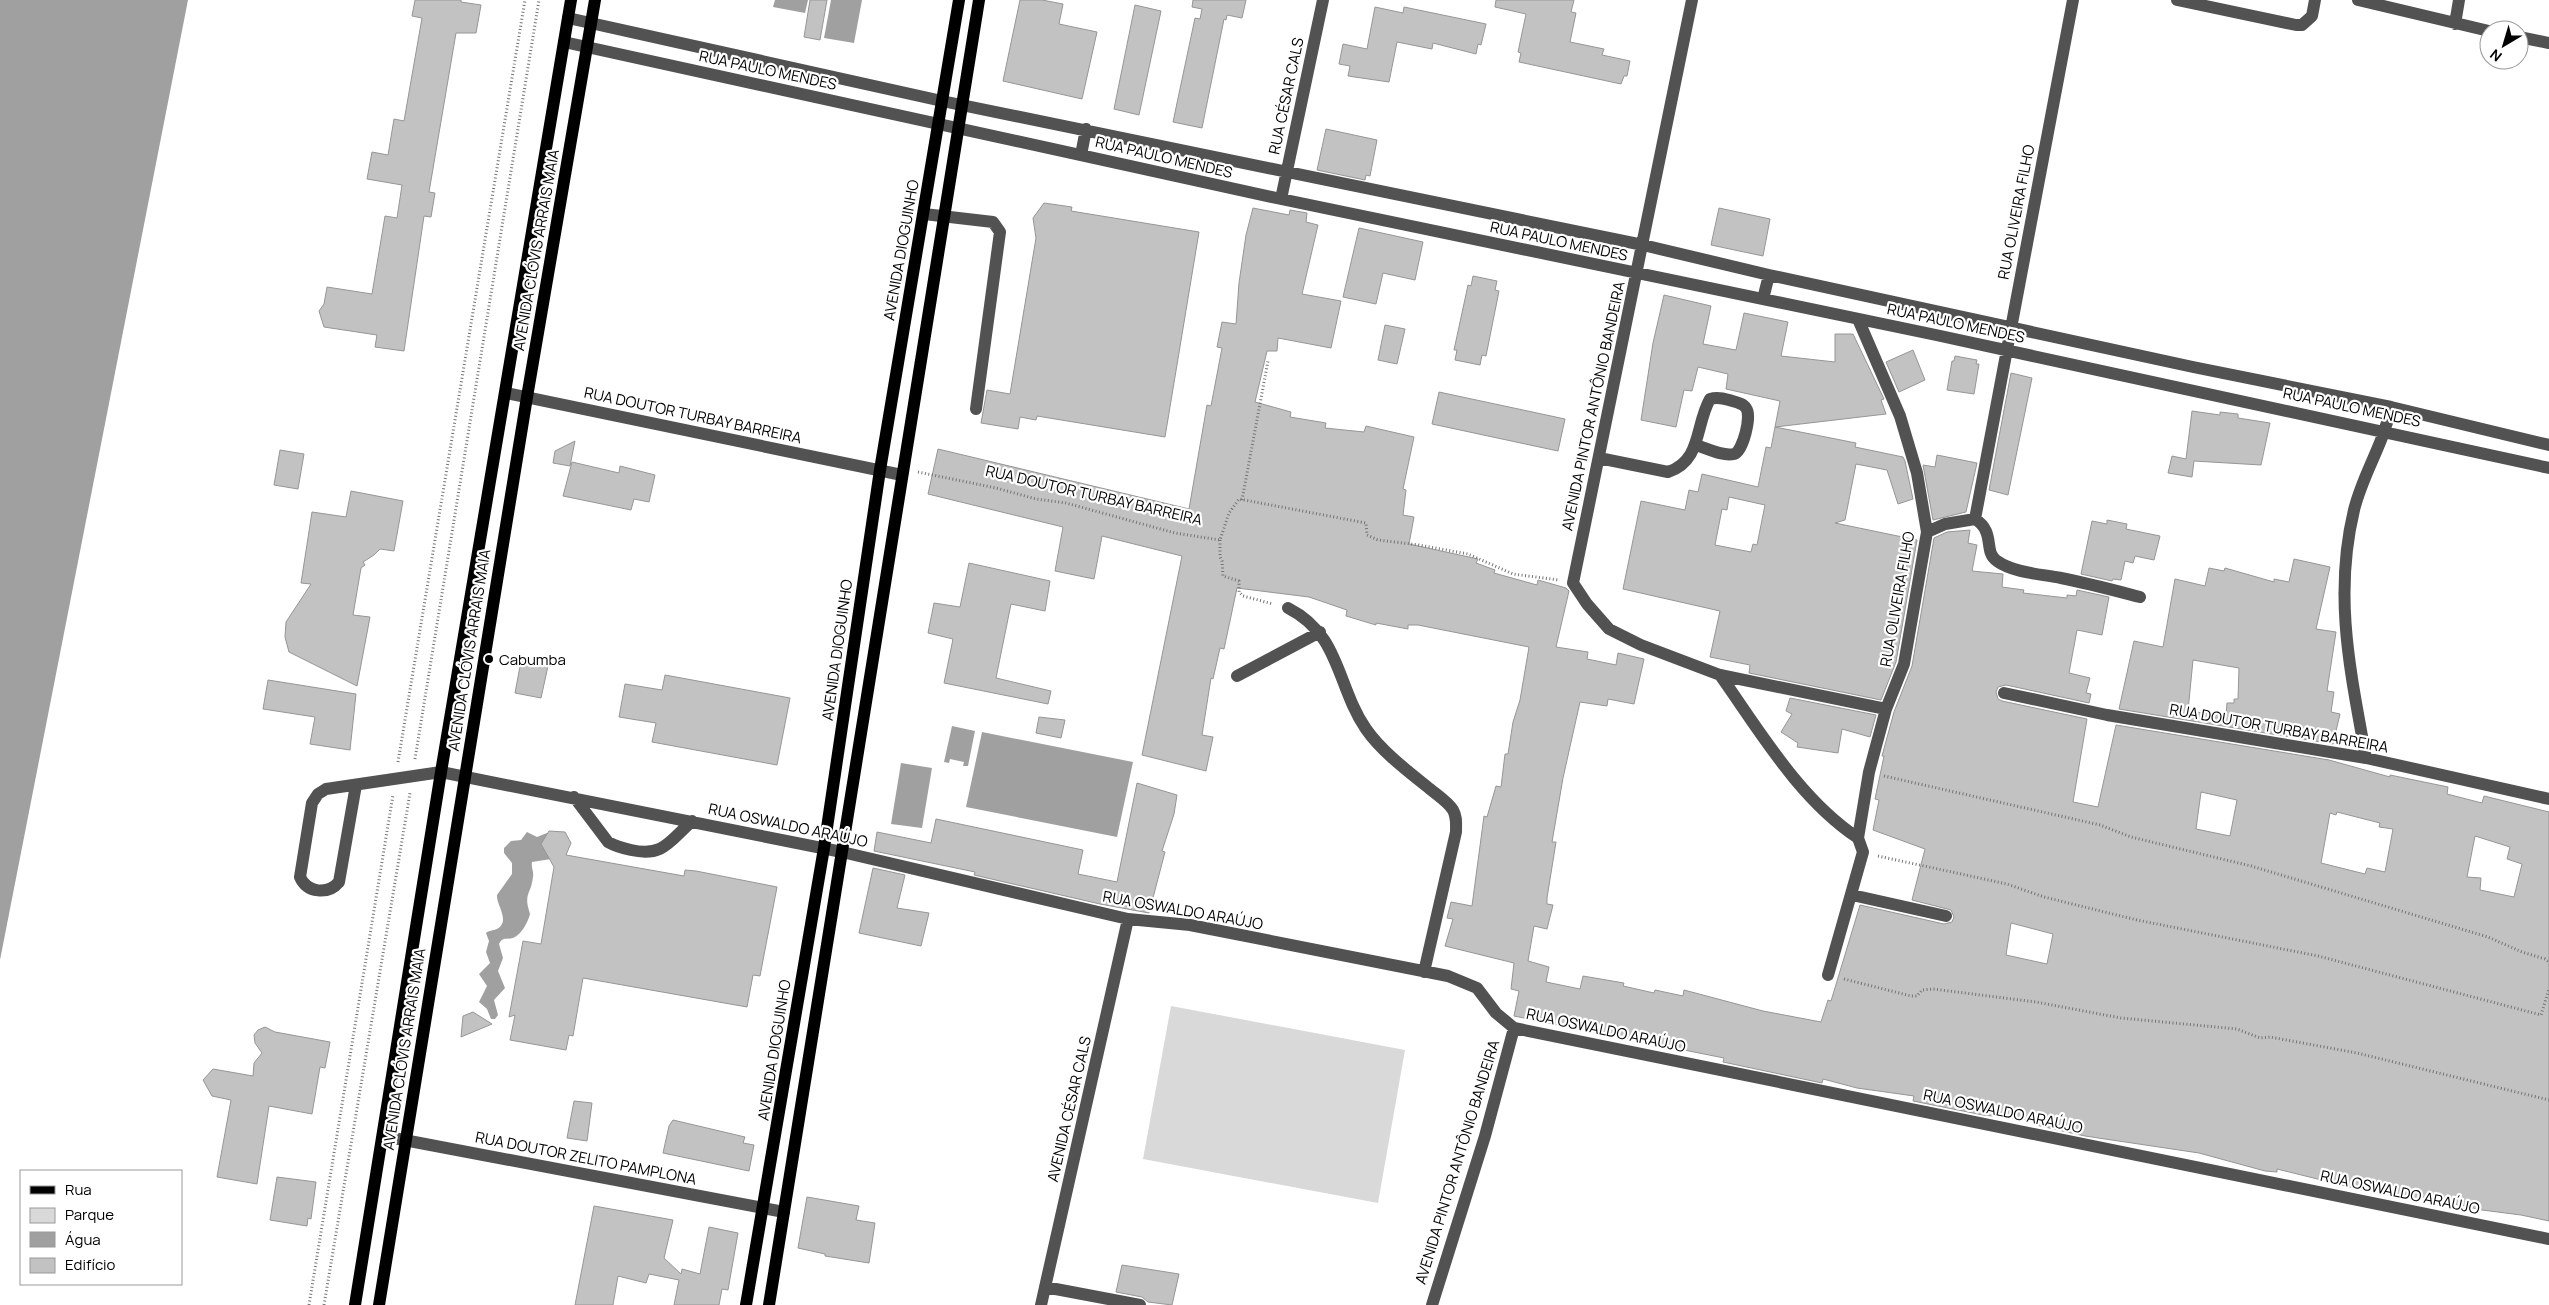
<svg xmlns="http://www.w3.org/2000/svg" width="2549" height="1305" viewBox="0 0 2549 1305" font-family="Manrope,sans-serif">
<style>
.green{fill:#d9d9d9}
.water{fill:#a0a0a0}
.building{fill:#c2c2c2;stroke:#969696;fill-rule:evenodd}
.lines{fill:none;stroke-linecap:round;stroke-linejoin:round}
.path{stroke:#747474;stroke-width:3;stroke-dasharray:1 2.5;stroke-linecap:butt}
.minor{stroke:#525252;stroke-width:12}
.major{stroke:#000;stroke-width:12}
.poi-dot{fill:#000;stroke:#fff;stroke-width:2}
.labels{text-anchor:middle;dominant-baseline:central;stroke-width:4.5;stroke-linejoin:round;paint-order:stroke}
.street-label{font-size:15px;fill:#000;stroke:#fff}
.poi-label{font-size:15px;fill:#000;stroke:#fff;text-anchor:start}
</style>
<rect width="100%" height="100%" fill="#fff"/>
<path class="green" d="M1171,1006L1405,1050L1378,1203L1143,1159Z"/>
<path class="water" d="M0,0H188L0,960Z
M775,0H808L805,13L773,7Z
M831,0H862L854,43L824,38Z
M952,726L975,731L968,766H963L964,762L950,759L949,763L944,762Z
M982,732L1133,762L1117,837L966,807Z
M901,763L932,768L922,828L891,824Z
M527,832L537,837L547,833L551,836V859L532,862C531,867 534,872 533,877C531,895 523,893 530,914C528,922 522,934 513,938C506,940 503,936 499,944L503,958L498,971L505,988L494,1000L498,1015L495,1019H491L487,1009L479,1002L487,986L479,974L490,963L486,952L489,941L486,933C489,930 493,931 497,929C511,921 496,905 497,895L512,874V863L504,853V848L511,841L521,840Z"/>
<path class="building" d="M415,0H461V2L481,5L476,33H456L429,192L435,193L431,217L424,216L404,351L375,347L377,335L324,327L319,311L324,304L327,287L372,294L385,216L397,218L402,185L367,179L372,152L388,155L394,119L404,121L422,18L412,16Z
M810,0H827L820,40L804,37Z
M1020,0H1042L1063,4L1059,24L1097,32L1082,99L1003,81Z
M1193,0H1246L1242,18L1227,15L1226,20L1224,19L1202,128L1173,122L1195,18L1200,19L1202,9L1192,7Z
M1496,0H1574L1571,12L1576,13L1570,42L1604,49L1602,55L1630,61L1627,76H1624L1621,84L1519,62L1521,53L1518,52L1526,14L1495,7Z
M1135,5L1161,11L1139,115L1114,109Z
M1375,7L1403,13L1404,7L1486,24L1481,45L1478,44L1476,54L1433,43L1432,49L1397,42L1389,82L1348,76L1350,66L1339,64L1343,44L1367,49Z
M1326,129L1377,140L1370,176L1366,175L1365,180L1317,170Z
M1044,203L1072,207L1071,211L1199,232L1165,437L1037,416L1036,420L1020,417L1018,429L981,423L987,390L1010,394L1036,238L1033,218Z
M1253,208L1289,215L1290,210L1307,213L1306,222L1318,225L1302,294L1341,301L1331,348L1278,338L1277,351H1267L1255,402L1291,412L1290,417L1326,423L1325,428L1364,432L1366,426L1414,437L1403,489L1406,490L1403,515L1414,517L1409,544L1478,559L1476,563L1495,570L1494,573L1537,585L1538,580L1566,588L1569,591L1556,647L1588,652L1587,659L1616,665L1618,653L1644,659L1634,704L1608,699L1607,706L1580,702L1563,778L1552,842H1556L1547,898V904L1553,905L1547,929L1534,926L1528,961L1549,967L1546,982L1580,989L1583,976L1624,983L1623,986L1654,993L1655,990L1683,996L1684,990L1763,1011L1821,1022L1828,1000L1831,1001L1860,905L1944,924L1952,922L1954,917L1951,910L1912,900L1925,849L1873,830L1879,800L1875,799L1884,756H1882L1894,712L1912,666L1934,538L1947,532L1970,530L1968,543L1977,545L1972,571L2003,574L2002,587L2024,590L2023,593L2067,598V595L2076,596L2077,590L2109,597L2102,635L2077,630L2069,673L2090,678L2086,693L2091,694L2089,703L2006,685L1998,687L1996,692L1998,699L2002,701L2087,719L2073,802L2098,807L2116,725L2329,760L2390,777V775L2448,787L2447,794L2482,803L2484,796L2549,812V1221L2521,1215L2482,1210L2419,1196V1199L2362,1190L2277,1169V1172L2265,1171L2199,1153L2085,1136L2036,1125L2037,1121L1983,1115L1913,1101L1914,1096L1857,1088L1823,1079L1822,1083L1723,1062L1724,1058L1514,1016L1519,991L1511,989L1514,963L1445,946L1453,919L1447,918L1451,902L1472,906L1484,816L1487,817L1496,786L1501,787L1505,754H1508L1513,722L1520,700L1529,647L1418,625H1408V629L1376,623V625L1346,616L1347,610L1309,597L1237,588L1224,649L1220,648L1213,679L1211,678L1202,735L1213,737L1206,771L1142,755L1182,556L1102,536L1094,579L1055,571L1063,527L928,494L938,449L1189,509L1207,405L1211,406L1222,348L1217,347L1222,322L1236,324L1239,283L1246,235ZM2201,792L2237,800L2230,836L2196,829ZM2337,812L2380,823L2379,827L2393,829L2385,872L2367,868L2365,874L2321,863L2330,813L2336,815ZM2475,836L2510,847L2507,859L2522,864L2514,897L2480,890L2481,878L2467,877ZM2011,923L2053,934L2047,964L2006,955Z
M1719,208L1770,219L1763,256L1711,245Z
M1359,228L1423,242L1415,280L1383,273L1376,304L1343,297Z
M1473,276L1497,281L1495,290L1499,291L1486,356L1482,355L1480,365L1455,360L1457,350H1454L1468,285L1471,286Z
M1664,295L1711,306L1703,344L1736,350L1744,313L1788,322L1781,356L1835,362V334H1853L1884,399L1881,400L1886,414L1775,427L1780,401L1726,389L1728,374L1698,367L1692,391L1684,390L1676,427L1641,420L1653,343Z
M1385,325L1405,329L1397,364L1378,360Z
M1913,350L1925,380L1899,392L1886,362Z
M1955,356L1977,360L1976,364H1979L1974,394L1947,390L1952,361H1954Z
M2011,373L2032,378L2008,495L1989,490Z
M1439,392L1565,419L1558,451L1432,424Z
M2192,411L2220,415V412L2238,414V418L2270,423L2261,465L2194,461L2192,477L2168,473L2172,456L2186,459Z
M1775,427L1856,443L1855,447L1903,457L1905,461L1913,499L1898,504L1887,470L1856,464L1845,520L1835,523L1917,540L1896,662L1881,700L1749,673L1750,665L1710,657L1720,611L1623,589L1641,501L1685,510L1689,490L1698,492L1702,474L1758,487L1766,447L1771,448ZM1729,497L1765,505L1757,545L1753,544L1751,552L1715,545L1722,509L1727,510Z
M575,441L570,466L553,463L555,451Z
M280,450L304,454L298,489L274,485Z
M1937,455L1977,463L1966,512L1933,520L1923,465L1935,467Z
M572,462L619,473L620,466L655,475L649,502L634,499L631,510L563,496Z
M351,491L403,501L394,551L380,549L374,555L363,562L365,565L361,568L353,615L370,617L357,686L289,652L285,637L286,622L311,584L301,583L312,512L346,517Z
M2107,520L2127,524L2126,529L2160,536L2154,560L2135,556L2133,563L2125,561L2121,580L2113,579L2112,581L2081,574L2092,521L2107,524Z
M2294,559L2330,567L2316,629L2336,632L2327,691L2334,692L2331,712L2340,714L2333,744L2119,709L2134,641L2163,647L2175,579L2205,586L2209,568L2224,571L2225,568L2274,582V579L2289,582ZM2193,660L2239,668L2238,699H2234V703H2227L2226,716L2188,711Z
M969,563L1050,581L1045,611L1011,604L996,678L1051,691L1048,704L944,683L953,639L928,633L934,603L960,607Z
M521,661L548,666L541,698L515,693Z
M665,675L790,698L777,765L652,742L656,723L619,717L625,684L662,690Z
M268,680L356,694L350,750L310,744L315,717L263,709Z
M1790,698L1876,715L1870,737L1842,729L1838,753L1797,747L1798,743L1781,732L1792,714L1786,711Z
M1039,717L1065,720L1061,738L1036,733Z
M1137,783L1177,795L1174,814L1162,851L1165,852L1149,913L1100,904L974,875L975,872L874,851L877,832L931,843L936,819L1083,850L1078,874L1117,882Z
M549,831L565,832L571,843L566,855L684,876L685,870L696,871L777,887L760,976L753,975L747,1007L583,978L573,1036L569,1035L566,1050L510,1040L515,1015L509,1017L523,941L541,944L554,867L541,844Z
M873,868L905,875L897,908L929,913L921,946L859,933Z
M473,1012L492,1024L461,1037L463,1016Z
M265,1027L275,1032L330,1042L325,1068L320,1067L312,1114L269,1106L257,1184L217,1177L231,1100L212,1096L203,1080L213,1069L253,1076L254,1063L262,1053L255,1043L254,1035L258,1030Z
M574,1101L592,1103L587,1141L567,1138Z
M673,1120L745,1137L743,1143L754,1145L749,1171L663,1153L669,1126Z
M277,1177L316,1182L311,1219L308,1218L307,1226L270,1220Z
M807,1197L859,1206L856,1220L875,1223L869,1263L825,1256V1254L798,1248Z
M594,1206L673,1220L664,1258L681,1274L682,1269L700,1274L709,1227L738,1233L728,1290L722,1289L719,1305H674L679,1280L649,1274L646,1283L618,1276L613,1305H575Z
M1122,1265L1179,1274L1172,1305L1148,1302L1142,1297L1116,1292Z"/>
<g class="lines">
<path class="path" d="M918,472L996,488L1036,499L1066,503L1175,533L1220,540L1229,513L1239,499L1366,523L1367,535L1378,540L1419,545L1468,554L1513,574L1559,580
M1242,500L1268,361
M1220,540V557L1222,561L1223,576L1239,581V592L1243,596L1273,604
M415,759L539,0
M398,762L525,0
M1884,776L2100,825L2131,837L2251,866L2488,937L2522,952L2545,959L2549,962
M1878,856L2007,884L2044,897L2137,920L2318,956L2541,1015L2549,989
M1844,979L1911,996H1917L1922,990L1933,989L2036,1002L2121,1018L2237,1029L2260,1038L2270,1037L2357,1053L2549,1100
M309,1305L393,795
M324,1305L410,793"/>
<path class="minor" d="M1692,0L1573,583L1587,604L1609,629L1641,645L1720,675L1886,709
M2177,0L2296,25H2302L2312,16L2315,0
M2358,0L2489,31
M568,18L942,101L1643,245L1769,275L2193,367L2391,407L2549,445
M2455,24L2459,0
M2519,37L2549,43
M564,42L1281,199L1936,335L2549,468
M1081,155L1086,129
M1281,199L1323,0
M924,214L993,222L1000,232L976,409
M1763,299L1769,275
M506,393L902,475
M1599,458L1668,472C1702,461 1695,425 1710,399C1717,397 1722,398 1729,400C1735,402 1743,403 1746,408C1752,416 1743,451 1734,454C1723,457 1706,448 1696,445
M1975,519L2073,0
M1927,532L1945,524L1975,519C1996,532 1983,552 1997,561C2014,573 2041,574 2061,578C2087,583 2113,590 2140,597
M1288,608C1341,635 1336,685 1366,729C1382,752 1409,772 1430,789C1437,795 1448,802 1453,810C1457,817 1456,824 1456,832L1424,972
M1720,675C1760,731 1799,799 1858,838
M1237,676L1320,632
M2004,693L2107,715L2366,758L2549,799
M2366,758C2351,674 2333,597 2354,510C2363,473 2383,446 2391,407
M356,785L339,882C328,895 307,893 300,877L312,803L318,794L326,789L441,772L842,852L1128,919L1190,925L1448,976L1477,988L1496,1013L1514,1028L2549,1239
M574,797L608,842C615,846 622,848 631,850C663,857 669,842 692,821
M1852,895L1946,916
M1828,975L1863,852L1858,838L1869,772L1886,709L1904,664L1927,532L1917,473L1900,416L1858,319
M383,1136L784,1212
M1045,1287L1140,1305
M1041,1305L1128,919
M1432,1305L1485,1136L1514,1028"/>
<path class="major" d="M355,1305L441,772L571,0
M379,1305L527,397L595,0
M746,1305L824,848L880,470L959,0
M769,1305L979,0"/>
</g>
<circle class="poi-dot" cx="489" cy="659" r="5"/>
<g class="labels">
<g class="street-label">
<text transform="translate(768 70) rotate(12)">RUA PAULO MENDES</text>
<text transform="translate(1286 96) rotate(-78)">RUA CÉSAR CALS</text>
<text transform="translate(1164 157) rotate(13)">RUA PAULO MENDES</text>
<text transform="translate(2016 212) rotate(-79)">RUA OLIVEIRA FILHO</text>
<text transform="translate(1559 241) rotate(12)">RUA PAULO MENDES</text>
<text transform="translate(536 250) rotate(-80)">AVENIDA CLÓVIS ARRAIS MAIA</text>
<text transform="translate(901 250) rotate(-80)">AVENIDA DIOGUINHO</text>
<text transform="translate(1956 323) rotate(12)">RUA PAULO MENDES</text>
<text transform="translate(1593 406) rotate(-78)">AVENIDA PINTOR ANTÔNIO BANDEIRA</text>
<text transform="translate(2352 407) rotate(12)">RUA PAULO MENDES</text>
<text transform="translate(693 415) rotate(12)">RUA DOUTOR TURBAY BARREIRA</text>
<text transform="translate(1094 495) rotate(13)">RUA DOUTOR TURBAY BARREIRA</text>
<text transform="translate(1897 599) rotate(-80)">RUA OLIVEIRA FILHO</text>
<text transform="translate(469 650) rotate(-81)">AVENIDA CLÓVIS ARRAIS MAIA</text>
<text transform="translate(837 650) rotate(-82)">AVENIDA DIOGUINHO</text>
<text transform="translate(2279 728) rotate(10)">RUA DOUTOR TURBAY BARREIRA</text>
<text transform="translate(788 825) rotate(12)">RUA OSWALDO ARAÚJO</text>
<text transform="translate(1183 910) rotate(10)">RUA OSWALDO ARAÚJO</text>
<text transform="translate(1606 1030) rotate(12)">RUA OSWALDO ARAÚJO</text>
<text transform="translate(404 1049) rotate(-81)">AVENIDA CLÓVIS ARRAIS MAIA</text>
<text transform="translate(774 1050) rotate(-81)">AVENIDA DIOGUINHO</text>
<text transform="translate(1069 1109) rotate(-77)">AVENIDA CÉSAR CALS</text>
<text transform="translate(2003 1111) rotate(12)">RUA OSWALDO ARAÚJO</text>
<text transform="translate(586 1158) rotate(11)">RUA DOUTOR ZELITO PAMPLONA</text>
<text transform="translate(1457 1162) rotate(-73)">AVENIDA PINTOR ANTÔNIO BANDEIRA</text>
<text transform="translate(2400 1192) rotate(12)">RUA OSWALDO ARAÚJO</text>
</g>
<g class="poi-label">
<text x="499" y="659">Cabumba</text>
</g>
</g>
<rect x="20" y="1170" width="162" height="115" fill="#ffffff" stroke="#999999"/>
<rect x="30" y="1186" width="25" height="8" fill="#000000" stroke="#999999"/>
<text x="65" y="1195" font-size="15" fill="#000000">Rua</text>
<rect x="30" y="1208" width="25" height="15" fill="#d9d9d9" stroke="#999999"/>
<text x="65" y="1220" font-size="15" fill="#000000">Parque</text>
<rect x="30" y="1232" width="25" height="15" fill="#a0a0a0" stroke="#999999"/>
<text x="65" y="1245" font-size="15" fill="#000000">Água</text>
<rect x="30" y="1258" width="25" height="15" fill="#c2c2c2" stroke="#999999"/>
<text x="65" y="1270" font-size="15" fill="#000000">Edifício</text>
<g transform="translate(2504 45) rotate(218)"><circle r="24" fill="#ffffff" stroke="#999999"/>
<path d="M0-4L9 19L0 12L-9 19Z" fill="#000000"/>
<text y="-8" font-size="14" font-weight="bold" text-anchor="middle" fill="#000000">N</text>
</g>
</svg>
